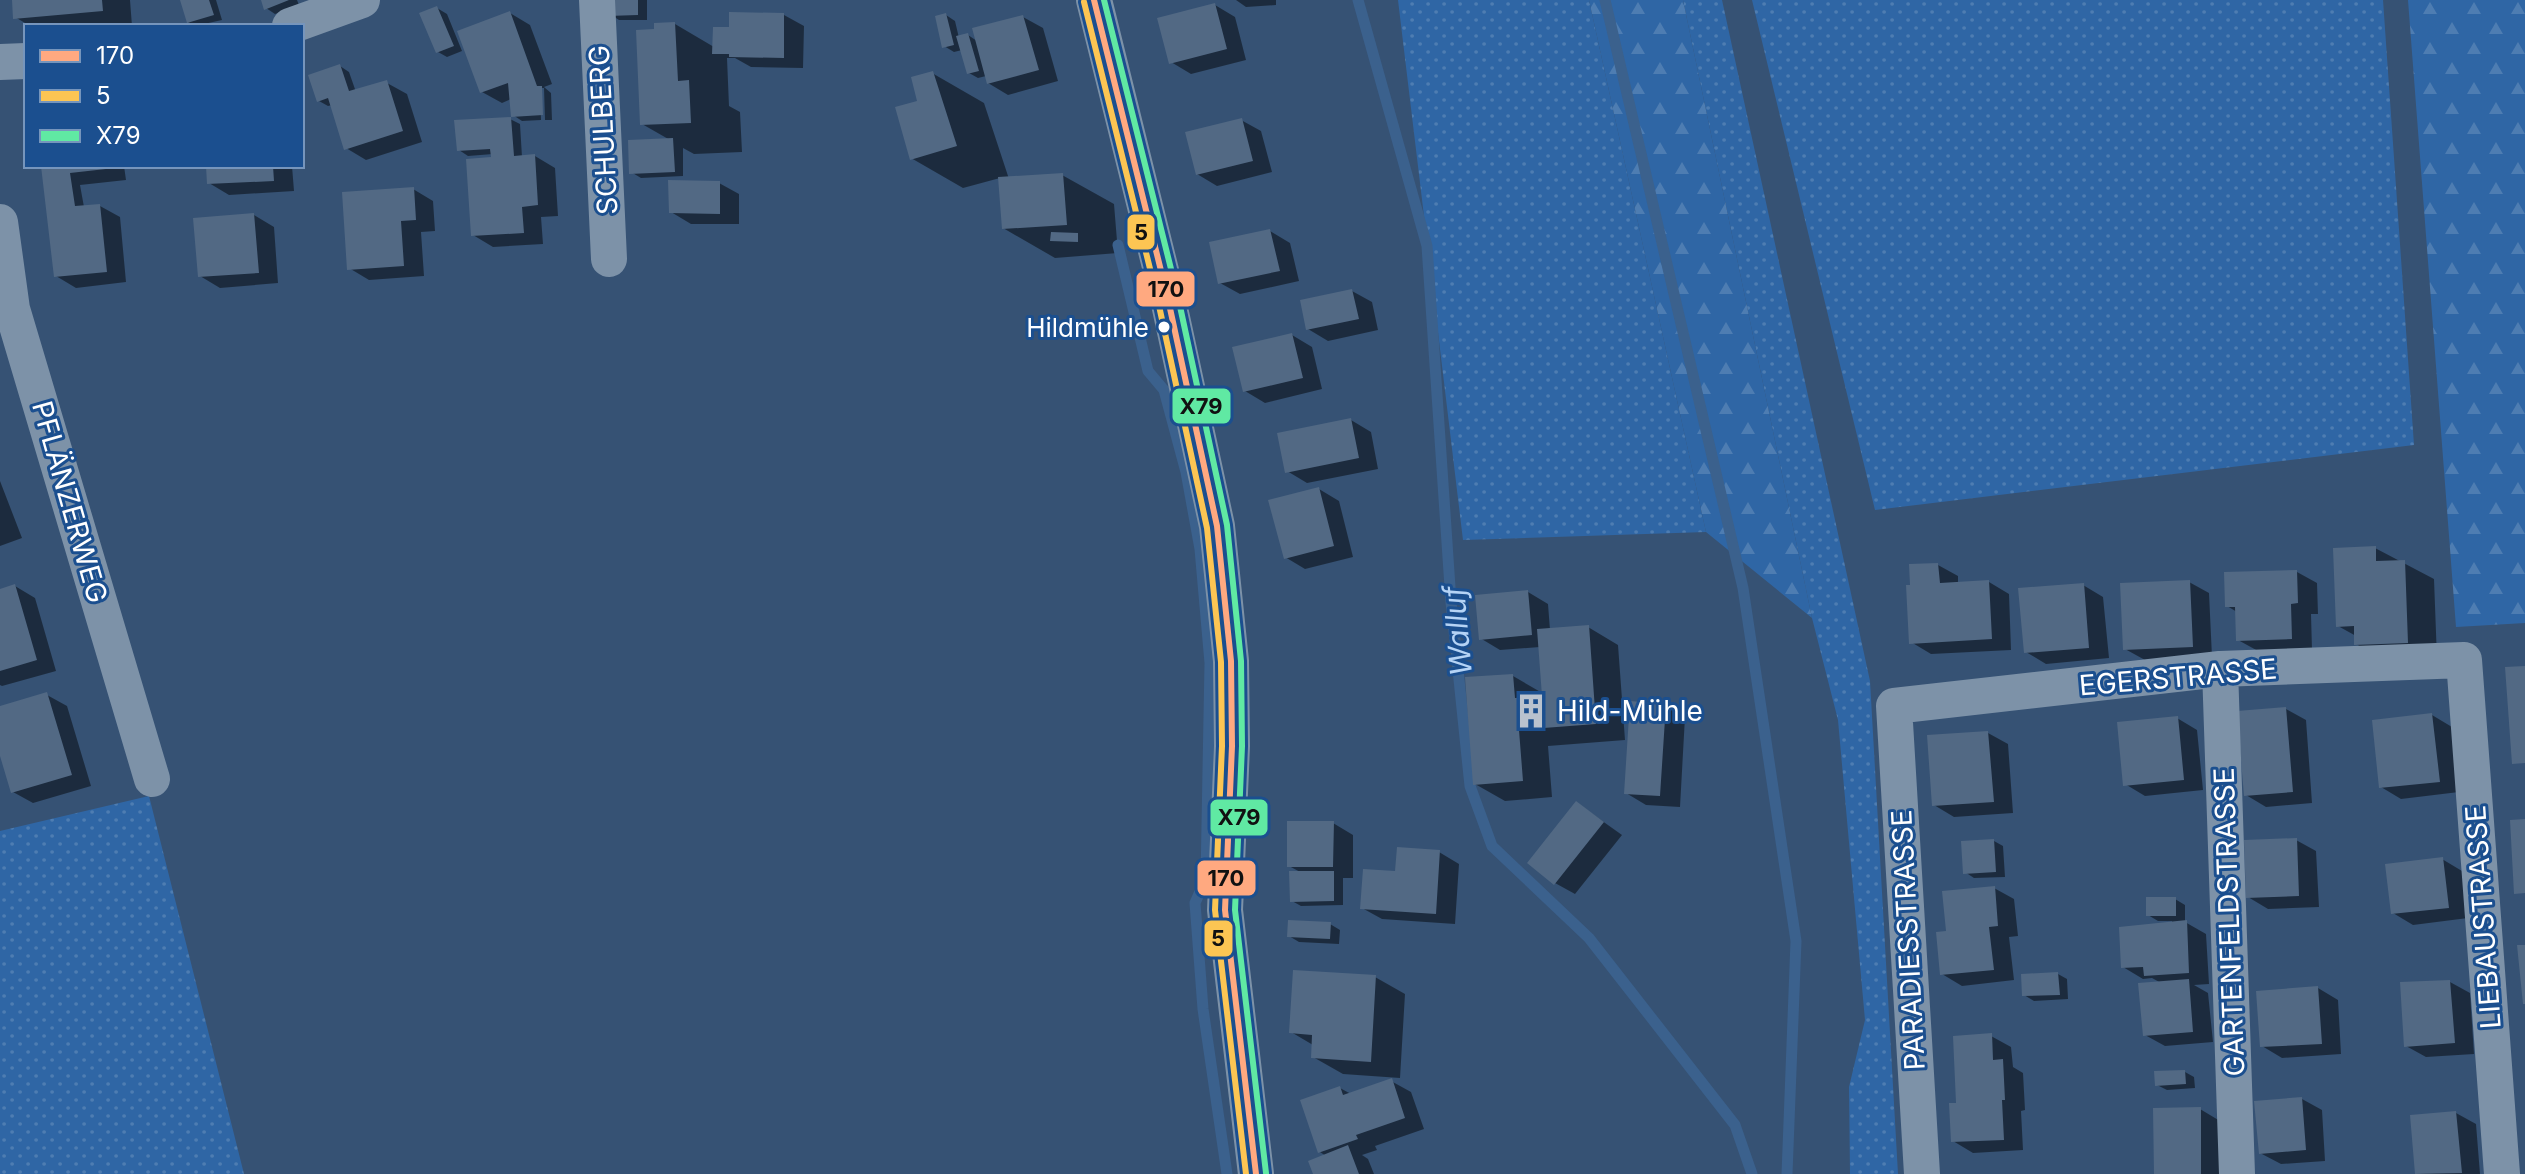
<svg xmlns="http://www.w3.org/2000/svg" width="2525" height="1174" viewBox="0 0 2525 1174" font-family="Inter,sans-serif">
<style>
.grass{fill:url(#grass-dots)}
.forest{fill:url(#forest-firs)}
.shadow{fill:#0007}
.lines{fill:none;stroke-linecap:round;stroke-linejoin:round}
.stream{stroke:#3b618d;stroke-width:11}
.building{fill:#526984}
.street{stroke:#7d92a8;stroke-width:36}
.bus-1-casing{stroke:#1b4f8f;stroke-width:12}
.bus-2-casing{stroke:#1b4f8f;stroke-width:12}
.bus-3-casing{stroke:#1b4f8f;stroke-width:12}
.bus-1{stroke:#ffa980;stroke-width:6}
.bus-2{stroke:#fcc553;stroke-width:6}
.bus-3{stroke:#60e9a3;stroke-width:6}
.bus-dot{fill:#fff;stroke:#1b4f8f;stroke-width:3}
.labels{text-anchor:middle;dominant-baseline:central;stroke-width:6;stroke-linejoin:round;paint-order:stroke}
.bus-label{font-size:26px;fill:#fff;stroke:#1b4f8f;text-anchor:end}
.street-label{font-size:28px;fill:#fff;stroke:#1b4f8f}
.poi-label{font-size:28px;fill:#fff;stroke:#1b4f8f;text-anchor:start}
.water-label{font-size:30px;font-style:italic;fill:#b5d3f5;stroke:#1b4f8f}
.line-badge{stroke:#1b4f8f;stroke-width:3}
.pale-badge-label{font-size:22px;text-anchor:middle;font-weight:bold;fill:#111}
</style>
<defs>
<pattern id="grass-dots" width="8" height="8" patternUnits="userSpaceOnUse" patternTransform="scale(2)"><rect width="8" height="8" fill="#2f66a5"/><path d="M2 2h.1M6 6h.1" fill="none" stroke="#4e7db2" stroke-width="1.8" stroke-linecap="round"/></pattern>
<pattern id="forest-firs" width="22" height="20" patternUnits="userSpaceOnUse" patternTransform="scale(2)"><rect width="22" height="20" fill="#2f66a5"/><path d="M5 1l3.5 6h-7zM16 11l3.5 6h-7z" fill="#4e7db2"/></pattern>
</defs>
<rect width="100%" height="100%" fill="#365274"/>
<path class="grass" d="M1398,0H1589L1706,532L1463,540Z
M1683,0H1722L1870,681L1898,1174H1850L1849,1087L1865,1020L1838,720L1812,618Z
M1752,0H2383L2414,445L1875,510Z
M149,796L244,1174H0V831Z"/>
<path class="forest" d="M1589,0H1683L1812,618L1706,532Z
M2408,0H2525V623L2456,627Z"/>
<path class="shadow" d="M14,0H130L132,26H30L15,17Z
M182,0H216L222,20L195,26L188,22Z
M263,0H297L299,5L275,14L266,8Z
M609,0H647V20H619L610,14Z
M1236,0H1276V5L1246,7Z
M1215,5L1235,17L1246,60L1191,74L1171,62Z
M437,8L447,14L462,51L447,57L438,52Z
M510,13L530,25L552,84L544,87L551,93L552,120H545L544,88H540L541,120L522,121L513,115L511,99L502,103L482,92Z
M784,15L804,26L803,68L751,67L735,58H727L729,106L740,112L742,152L694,154L683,148V176L641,178L631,172L670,140L642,124L656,31L675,24L714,47L728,29Z
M946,15L955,21L959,38L968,35L977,41L1023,17L1043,28L1058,81L1008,95L988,83L986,76L978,78L969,73L962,50L954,52L944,46Z
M340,66L349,72L356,92L387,83L407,94L422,142L366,160L346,148L332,105L328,106L319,101Z
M932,73L984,103L1009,179L1062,175L1114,204L1118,253L1055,258L1003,228L1000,178L963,188L911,158L920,102Z
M510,119L520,124L522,157L535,156L555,168L558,216L541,217L543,244L493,247L473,235L498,159L493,154L468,156L459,150Z
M1241,120L1261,131L1272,172L1217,186L1197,174Z
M43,166H124L126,180L80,185L84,207L100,206L120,217L126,282L76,288L56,276Z
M208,166H292L294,191L229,195L209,183Z
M719,183L739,194V224H691L671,212Z
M413,189L433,201L435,231L421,232L424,276L369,280L349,268Z
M254,215L274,227L278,283L220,288L200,276Z
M1270,231L1290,243L1299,281L1240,294L1220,283Z
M1352,291L1372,302L1378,330L1328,341L1308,329Z
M1292,335L1312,347L1322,389L1265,403L1245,391Z
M1351,420L1371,432L1378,469L1307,483L1287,471Z
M0,481L22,538L0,546Z
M1319,489L1339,501L1353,557L1305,569L1285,557Z
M2375,548L2434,579L2437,659L2386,661L2356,644V636L2338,626Z
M1938,565L1958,576V584L1989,582L2009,594L2011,650L1931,654L1911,642Z
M2297,572L2317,583L2318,614H2311L2312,650L2258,651L2238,640L2237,612L2227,606Z
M2189,582L2209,593L2212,657L2145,660L2125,649Z
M2083,585L2103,597L2109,658L2046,664L2026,652Z
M15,586L35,598L56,671L2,686L0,685V591Z
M1528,592L1548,604L1550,630L1588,627L1618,645L1625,740L1548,746L1552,797L1505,801L1475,784L1513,676L1544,694L1540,647L1500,650L1480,638Z
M47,695L67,706L91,786L33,803L13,792L0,749V708Z
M1665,706L1685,717L1680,807L1646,805L1626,793Z
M2286,709L2306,720L2312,803L2266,807L2246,795Z
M2432,715L2452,727L2459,792L2401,799L2381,787Z
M2177,718L2197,730L2203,790L2145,796L2125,784Z
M1988,733L2008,744L2013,813L1954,817L1934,805Z
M1577,803L1622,835L1575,894L1555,883Z
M1333,823L1353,835V878H1343V905L1301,906L1292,901L1302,873L1289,866Z
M2296,840L2316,851L2319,907L2268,909L2248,897Z
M1994,841L2003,846L2005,877L1974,878L1965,872Z
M1439,852L1459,864L1455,924L1382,919L1362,908L1397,874Z
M2442,859L2462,871L2468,918L2413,925L2393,913Z
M1994,888L2014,899L2018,936L2009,937L2014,980L1962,986L1942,974L1948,933Z
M2175,899L2185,905V922L2206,934L2209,984L2194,985L2208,993L2213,1042L2165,1046L2145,1035L2161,983L2152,978L2143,979L2123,967L2172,924V921H2158L2148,915Z
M1330,924L1340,930L1339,944L1299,942L1289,936Z
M2058,974L2067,979L2068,999L2034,1001L2024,995Z
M1375,977L1405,994L1400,1078L1343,1074L1313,1057V1045L1291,1032Z
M2450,982L2470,993L2474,1054L2426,1057L2406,1046Z
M2318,988L2338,1000L2341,1054L2282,1058L2262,1046Z
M1991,1036L2011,1047L2013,1067L2023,1073L2025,1110L2021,1111L2023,1150L1973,1153L1953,1141L1958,1105Z
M2185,1072L2194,1077L2195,1088L2167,1090L2157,1085Z
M1391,1081L1411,1092L1424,1129L1375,1146L1377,1150L1362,1155L1368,1159L1374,1174H1315L1326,1156L1320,1152L1340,1088L1351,1094Z
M2302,1099L2322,1110L2325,1161L2281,1164L2260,1153Z
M2200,1109L2220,1121L2221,1174H2156Z
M2456,1113L2476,1124L2480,1174H2417L2412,1117Z"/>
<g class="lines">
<path class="stream" d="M1358,0L1427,246L1451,602L1470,786L1492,846L1589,938L1735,1125L1752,1174
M1605,0L1743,588L1796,941L1787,1174
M1118,245L1148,371L1164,390L1186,472L1200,549L1210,663L1206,878L1195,903L1203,1009L1227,1174"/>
</g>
<path class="building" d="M12,0H102L103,11L13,19Z
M180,0H209L214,15L187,23Z
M261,0H289L264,10Z
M607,0H638V15L608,16Z
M1215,3L1227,49L1169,64L1157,18Z
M437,6L454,46L436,53L419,13Z
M510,11L537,86H542L543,115L511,117L508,83L480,93L457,31Z
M729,12L784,13V58L729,57V54H712L713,27H729Z
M946,13L954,45L942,48L935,16Z
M1023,15L1039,70L987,84L972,28Z
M675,22L678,81L689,80L691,123L640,125L636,30L654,29V23Z
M968,33L979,71L967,74L956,36Z
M340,64L349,91L387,80L403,131L344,150L328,98L317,102L308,75Z
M933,71L957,146L910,160L895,107L917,101L911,77Z
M511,117L514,156L535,154L538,205L522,207L524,233L471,236L466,159L491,157L490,149L457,151L454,120Z
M1242,118L1253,161L1196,175L1185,132Z
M673,138L675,172L629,174L628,140Z
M41,166H106V169L70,173L75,206L100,204L107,272L54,277Z
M206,166H273L274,181L207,184Z
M1063,173L1067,225L1002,229L998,177Z
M668,180L720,181V214L669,213Z
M414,187L416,220L401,221L404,266L347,270L342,192Z
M254,213L259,273L198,277L193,218Z
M1270,229L1280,271L1218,284L1209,242Z
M1051,232L1078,233V242L1050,241Z
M1352,289L1359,319L1306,330L1300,300Z
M1292,333L1303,378L1243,392L1232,347Z
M1351,418L1359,458L1285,473L1277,433Z
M1319,487L1334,546L1284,559L1268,500Z
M2376,546V561L2405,560L2408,643L2354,645V626L2336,627L2333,548Z
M1938,563L1940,583L1989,580L1992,639L1909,644L1906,585H1910L1909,564Z
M2297,570L2298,603L2291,604L2292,639L2236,641L2235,607H2225L2224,572Z
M2190,580L2193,647L2123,650L2120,583Z
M2084,583L2089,648L2024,653L2018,588Z
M15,584L37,660L0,671V589Z
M1528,590L1532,635L1479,640L1475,595Z
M1589,625L1596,724L1519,730L1523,781L1473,785L1465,677L1513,674L1515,698L1542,696L1537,629Z
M2525,666V763L2512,764L2505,667Z
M47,692L72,775L11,793L0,756V706Z
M1630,701L1666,704L1660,796L1624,794Z
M2286,707L2293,792L2244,796L2237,711Z
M2432,713L2440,782L2379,788L2372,720Z
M2178,716L2184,780L2123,786L2117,722Z
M1988,731L1994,802L1932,806L1927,735Z
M1576,801L1604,822L1554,885L1527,863Z
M2525,819V893L2514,894L2510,820Z
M1287,821H1334L1333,867H1287Z
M2297,838L2299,896L2246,898L2244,840Z
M1994,839L1996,872L1963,874L1961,841Z
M1397,847L1440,850L1436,914L1360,909L1363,869L1395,871Z
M2443,857L2449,908L2391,914L2385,864Z
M1289,871H1334V901L1290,902Z
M1995,886L1998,926L1989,927L1994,970L1940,975L1936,932L1946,931L1942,891Z
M2146,897H2176V916H2146Z
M1288,920L1331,922L1330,939L1287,937Z
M2187,920L2189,973L2144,976L2143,967L2121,968L2119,927Z
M2517,945H2525V1004H2523Z
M1293,970L1376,975L1371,1062L1311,1058L1312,1035L1289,1033Z
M2058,972L2060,995L2022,996L2021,974Z
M2189,979L2193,1032L2143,1036L2138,983Z
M2450,980L2455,1043L2404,1047L2400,982Z
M2318,986L2322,1044L2260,1047L2256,991Z
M1992,1033L1993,1060L2003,1059L2005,1100H2002L2004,1140L1951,1142L1949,1103H1956L1953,1036Z
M2185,1070L2186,1084L2155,1086L2154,1071Z
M1392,1078L1405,1118L1356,1135L1358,1139L1318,1153L1300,1100L1340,1086L1343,1095Z
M2302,1097L2306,1150L2259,1154L2254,1101Z
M2201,1107V1174H2154L2153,1108Z
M2456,1111L2462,1173L2415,1174L2410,1115Z
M1348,1145L1359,1174H1313L1308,1161Z"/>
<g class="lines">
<path class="street" d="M597,0L609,259
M1094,0L1168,299L1217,526L1231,661L1232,746L1225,910L1256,1174
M290,26L362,0
M0,62L26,61
M0,222L12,309L152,779
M2220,669L2237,1174
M1922,1174L1894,706L2220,669L2464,660L2502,1174"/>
<g class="bus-1-casing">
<path id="bus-1" d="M1094,0L1168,299L1217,526L1231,661L1232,746L1225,910L1256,1174"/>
</g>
<g class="bus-2-casing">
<path id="bus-2" d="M1084,2L1158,301L1207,528L1221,662L1222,746L1215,910L1246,1174"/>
</g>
<g class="bus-3-casing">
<path id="bus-3" d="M1104,0L1178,297L1227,525L1241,661L1242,746L1235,910L1266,1173"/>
</g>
<use href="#bus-1" class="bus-1"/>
<use href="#bus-2" class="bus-2"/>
<use href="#bus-3" class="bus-3"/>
</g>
<defs>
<g id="building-bare" transform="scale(2.76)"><path d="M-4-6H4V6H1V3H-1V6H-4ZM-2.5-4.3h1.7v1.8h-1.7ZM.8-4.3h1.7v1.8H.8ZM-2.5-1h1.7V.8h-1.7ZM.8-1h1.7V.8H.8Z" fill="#b9c2ce" stroke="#1b4f8f" stroke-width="2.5" paint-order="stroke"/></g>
</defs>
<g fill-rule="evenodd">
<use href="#building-bare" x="1531" y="711"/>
</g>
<circle class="bus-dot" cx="1164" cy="327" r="7"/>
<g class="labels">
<g class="bus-label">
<text x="1149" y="327">Hildmühle</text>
</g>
<g class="street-label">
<text transform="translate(603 130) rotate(-93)">SCHULBERG</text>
<text transform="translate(70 502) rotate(74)">PFLÄNZERWEG</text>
<text transform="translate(2178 677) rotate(-5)">EGERSTRASSE</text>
<text transform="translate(2483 917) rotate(-94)">LIEBAUSTRASSE</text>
<text transform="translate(2229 922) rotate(-92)">GARTENFELDSTRASSE</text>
<text transform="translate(1908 940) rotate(-93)">PARADIESSTRASSE</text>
</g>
<g class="poi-label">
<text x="1557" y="711">Hild-Mühle</text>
</g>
<g class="water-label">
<text transform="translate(1457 631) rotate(-95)">Walluf</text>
</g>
</g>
<g class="line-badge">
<rect x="1126" y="213" width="30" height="38" rx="8" fill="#fcc553"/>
<rect x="1135" y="270" width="61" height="38" rx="8" fill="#ffa980"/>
<rect x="1171" y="387" width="61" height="38" rx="8" fill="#60e9a3"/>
<rect x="1209" y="798" width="60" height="39" rx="8" fill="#60e9a3"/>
<rect x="1196" y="859" width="61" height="38" rx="8" fill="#ffa980"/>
<rect x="1203" y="919" width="31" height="39" rx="8" fill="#fcc553"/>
</g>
<g class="pale-badge-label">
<text x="1141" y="240">5</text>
<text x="1166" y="297">170</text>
<text x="1201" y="414">X79</text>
<text x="1239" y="825">X79</text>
<text x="1226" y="886">170</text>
<text x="1218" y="946">5</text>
</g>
<rect x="24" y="24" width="280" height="144" fill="#1b4f8f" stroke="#7695bc" stroke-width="2"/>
<rect x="40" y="50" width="40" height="12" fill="#ffa980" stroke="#7695bc" stroke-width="2"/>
<text x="96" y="64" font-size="24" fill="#ffffff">170</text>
<rect x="40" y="90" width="40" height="12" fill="#fcc553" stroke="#7695bc" stroke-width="2"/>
<text x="96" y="104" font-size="24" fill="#ffffff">5</text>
<rect x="40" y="130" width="40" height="12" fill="#60e9a3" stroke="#7695bc" stroke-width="2"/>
<text x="96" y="144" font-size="24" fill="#ffffff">X79</text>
</svg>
